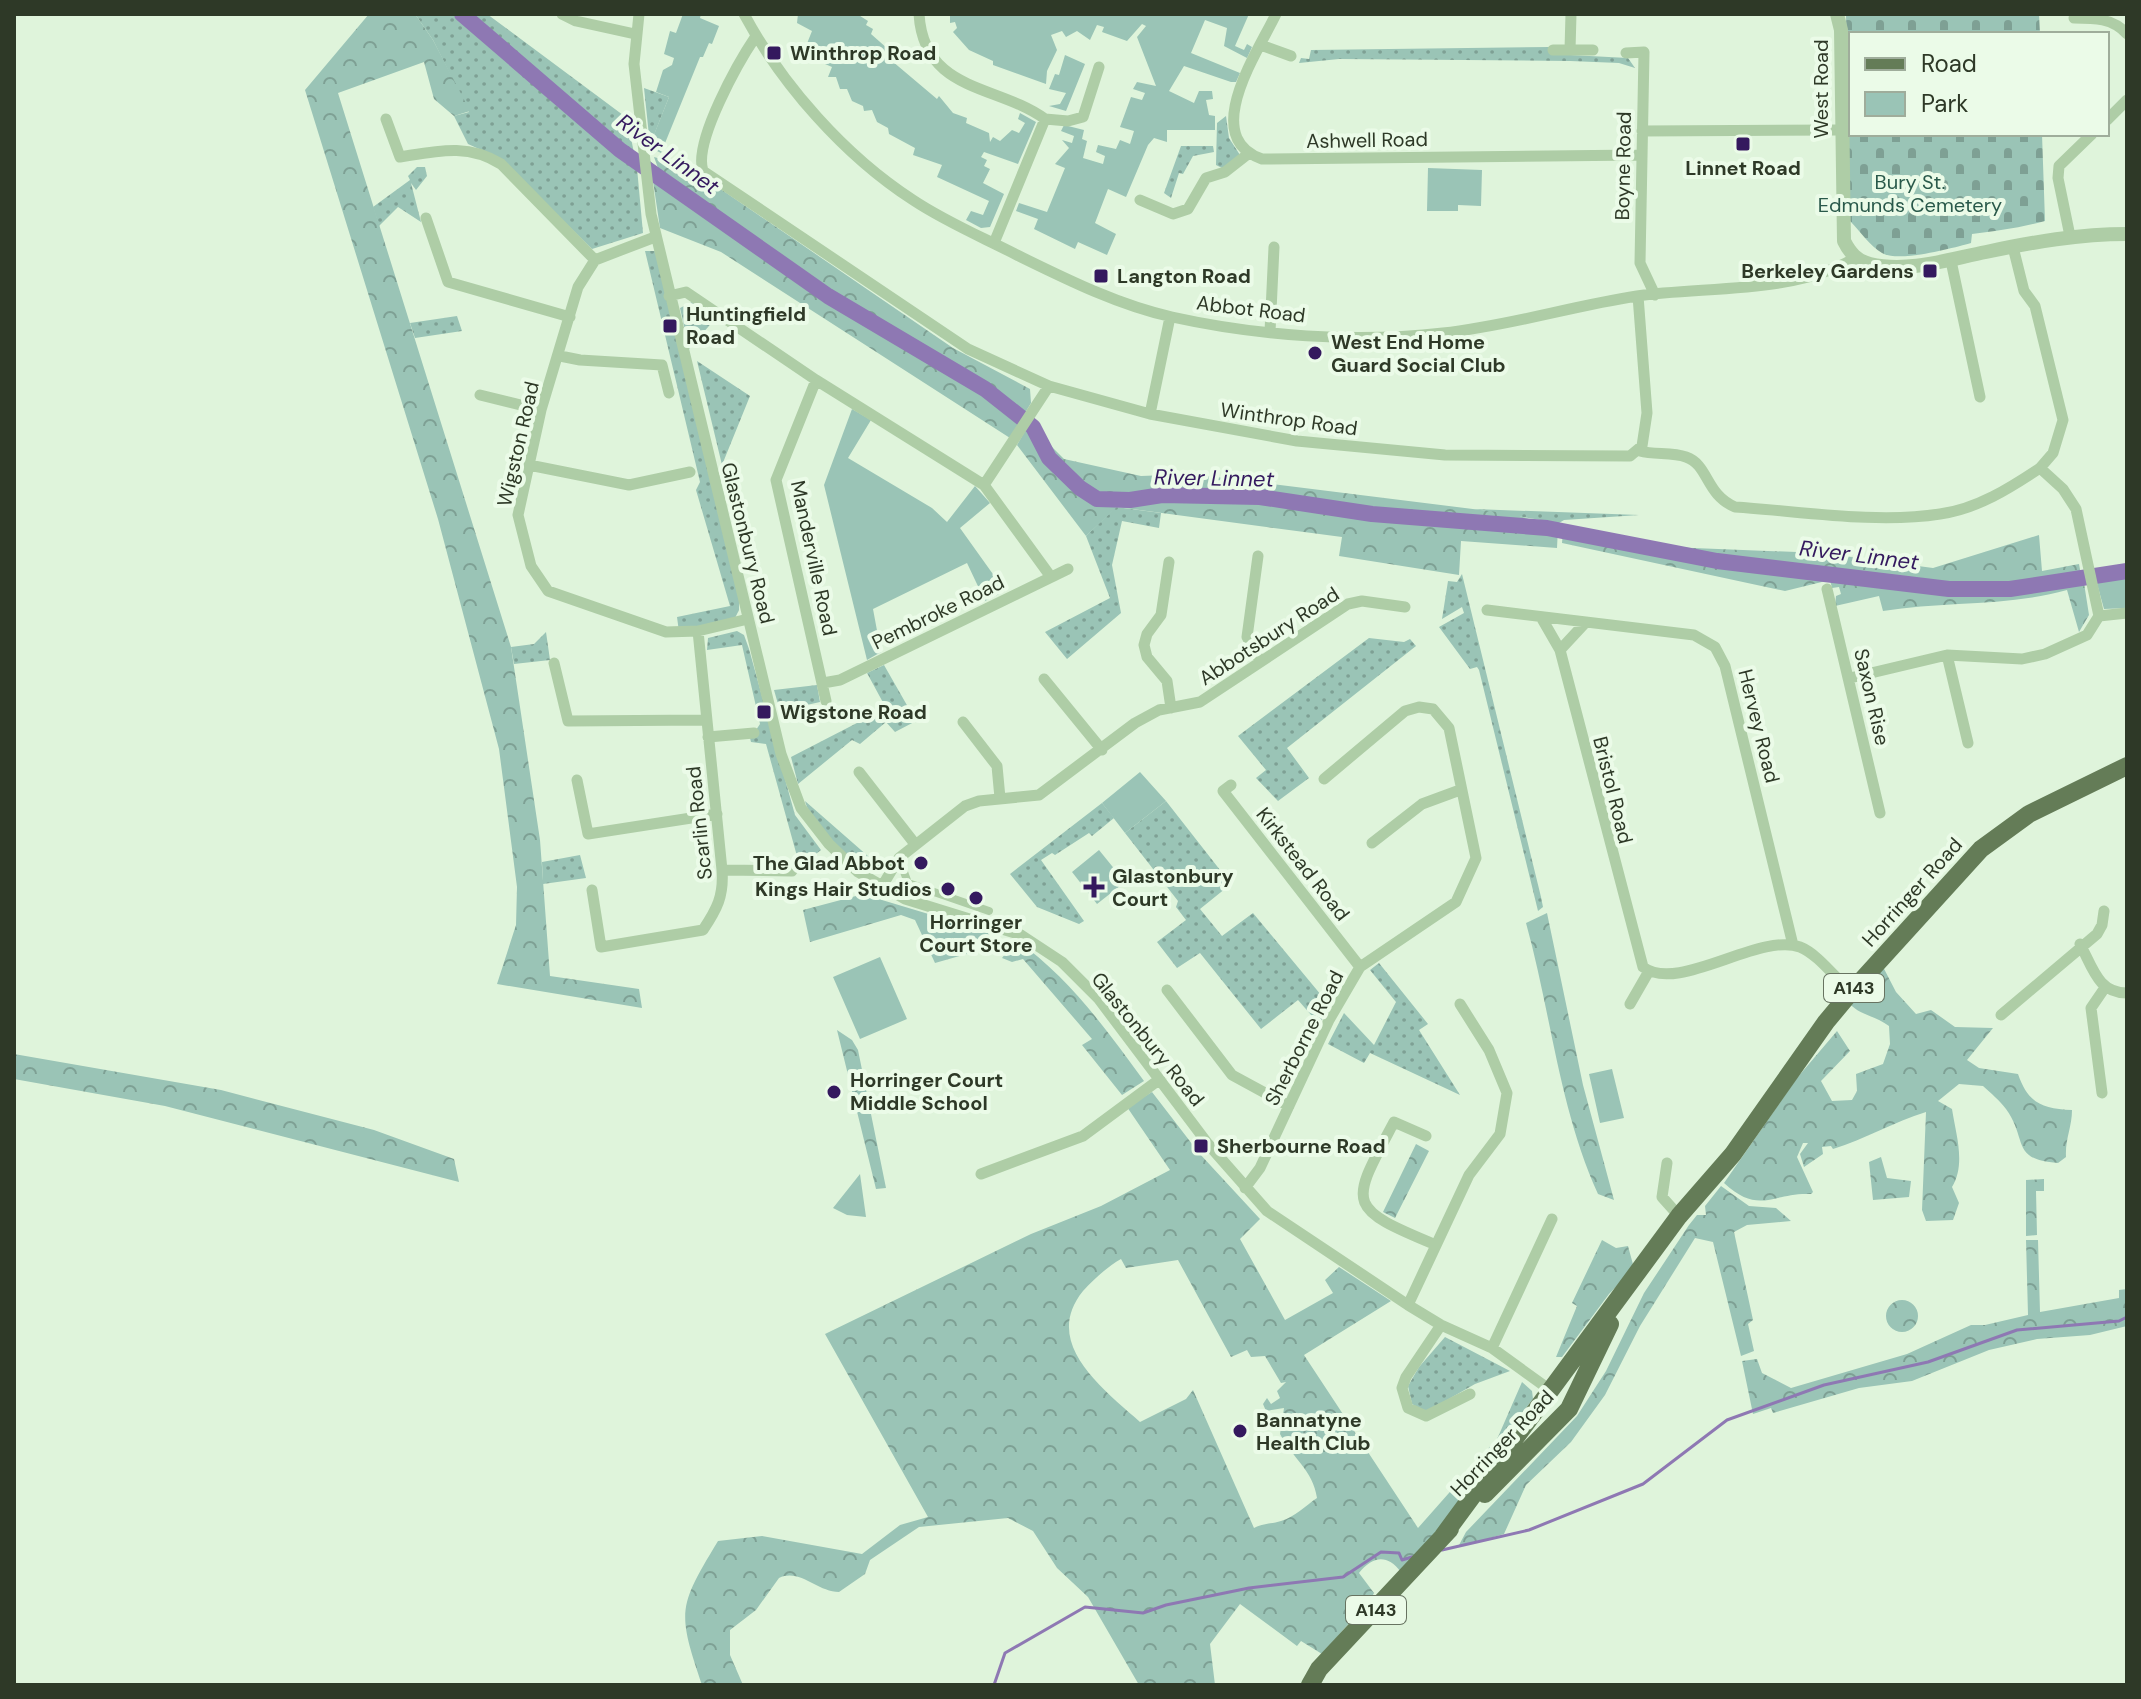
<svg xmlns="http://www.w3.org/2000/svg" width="2141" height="1699" viewBox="0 0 2141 1699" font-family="'DM Sans',sans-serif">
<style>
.grass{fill:url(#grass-dots)}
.forest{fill:url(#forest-crowns);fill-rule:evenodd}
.cemetery{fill:url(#cemetery-stones)}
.green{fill:#9ac4b6}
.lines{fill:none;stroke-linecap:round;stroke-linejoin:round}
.stream{stroke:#8e78b3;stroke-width:3}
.river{stroke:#8e78b3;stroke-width:16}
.pedestrian{stroke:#aecda6;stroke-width:8}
.minor{stroke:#aecda6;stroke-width:11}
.tertiary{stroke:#aecda6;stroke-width:14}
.primary{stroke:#647c57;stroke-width:18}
.poi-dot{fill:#34195e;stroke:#ebfbe8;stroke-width:3}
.labels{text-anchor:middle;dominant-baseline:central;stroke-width:8;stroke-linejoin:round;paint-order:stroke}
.shield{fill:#ebfbe8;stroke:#677361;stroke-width:2}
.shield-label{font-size:18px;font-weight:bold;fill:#2e3927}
.poi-label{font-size:20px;font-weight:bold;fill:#2e3927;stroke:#ebfbe8;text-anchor:start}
.street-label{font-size:20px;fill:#2e3927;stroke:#ebfbe8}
.park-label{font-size:20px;fill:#29594a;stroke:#ebfbe8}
.water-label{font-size:22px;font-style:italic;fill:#34195e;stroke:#ebfbe8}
</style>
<defs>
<pattern id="grass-dots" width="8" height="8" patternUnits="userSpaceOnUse" patternTransform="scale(2)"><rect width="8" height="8" fill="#9ac4b6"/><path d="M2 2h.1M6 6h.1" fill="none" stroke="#7ea094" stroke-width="1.8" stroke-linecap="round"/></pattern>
<pattern id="forest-crowns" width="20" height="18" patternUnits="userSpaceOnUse" patternTransform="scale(2)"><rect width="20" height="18" fill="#9ac4b6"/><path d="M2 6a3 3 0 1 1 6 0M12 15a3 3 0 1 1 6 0" fill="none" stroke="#7ea094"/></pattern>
<pattern id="cemetery-stones" width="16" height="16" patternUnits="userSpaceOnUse" patternTransform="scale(2)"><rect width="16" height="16" fill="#9ac4b6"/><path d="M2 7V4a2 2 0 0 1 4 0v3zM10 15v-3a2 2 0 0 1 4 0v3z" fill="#7ea094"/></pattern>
</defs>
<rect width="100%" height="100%" fill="#dff4db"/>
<path class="grass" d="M415,14H487L627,118L637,168L643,233L592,249L499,158L468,144L454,116L469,112L433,40Z
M1550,47L1551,54L1628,58L1635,68L1619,63L1570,61L1339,59L1299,63L1301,58L1309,59L1311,50Z
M644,88L669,97L650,145Z
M1226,116L1229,138L1240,155L1224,169L1216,165L1217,123Z
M1181,146H1213L1214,152L1193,156L1183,174L1179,173L1171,198L1164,193Z
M417,167H425L427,176L416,190L411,183L421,222L398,207L379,226L373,207L410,180L408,176Z
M645,251H658L739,597V610L734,620L679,632L677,617L730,606L696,490L700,482Z
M692,302L715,319L689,349L680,308Z
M457,316L462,331L415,338L410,323Z
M697,361L750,396L722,465Z
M1116,507L1161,513L1159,528L1122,521L1112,565L1121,613L1067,659L1045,632L1110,598L1086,536Z
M1474,509L1639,515L1564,520L1559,523Z
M1462,574L1541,897L1543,907L1538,911L1479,670L1477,667L1470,669L1439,627L1464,613L1462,607L1442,619L1448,581L1457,582Z
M737,631L744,635L749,649L795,815L821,850L800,867L766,744L751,742L749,734L754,733L760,724L742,645L707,650L708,638Z
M546,632L550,660L514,664L511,647L534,644Z
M1369,638L1404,642L1410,639L1416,646L1287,748L1309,778L1278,801L1256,778L1266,770L1238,736Z
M884,665L916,721L895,732L886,722L860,744L852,740L798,784L791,757L886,708L867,673Z
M817,685L820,702L780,711L774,690Z
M805,801L885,871L870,875C848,857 812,829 805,801Z
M1166,801L1231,884L1200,909L1222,936L1253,913L1331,1007L1319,1024L1298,1000L1261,1029L1200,953L1177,968L1157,942L1186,920L1176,907L1178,901L1125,833Z
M1102,803L1114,818L1092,836L1089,833L1055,855L1052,853L1041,860L1084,921L1079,924L1037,907L1010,874Z
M580,855L586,878L543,884L542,862Z
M1379,963L1428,1024L1419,1030L1460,1095L1370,1053L1364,1063L1328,1044L1344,1013L1374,1045L1396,1002L1370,970Z
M1445,1337L1510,1371L1475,1384L1426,1412L1412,1404L1408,1386L1419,1367Z
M1522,1382L1532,1391L1533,1399L1491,1453Z"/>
<path class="forest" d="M369,14H415L433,40L470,111L454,116L434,99L424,62L338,93L511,647L540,840L550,976L639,989L642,1008L497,984L516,925L517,887L499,749L438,519L305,90Z
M654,157L699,170L706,179L953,348L1030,389L1031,403L1010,438L721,252L660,228L650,161L658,168Z
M1029,424L1064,459L1141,476L1192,474L1513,514L1558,528L1557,548L1461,541L1459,575L1339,556L1342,537L1117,507L1086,536L1017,445Z
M1563,530L1644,546L1821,553L1933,568L2039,535L2042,571L2079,564L2082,580L1935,586L1794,565L1784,570L1946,591H2020L2084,583L2089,615L2079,632L2067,590C2007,607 1944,601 1883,611L1879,596L1835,606L1836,596L1841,594L1839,587L1832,588L1830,580L1785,591L1562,543Z
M871,892L882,900L985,931L995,935L998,944L990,952L984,949L935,963L915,920L901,915L810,942L803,910Z
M1547,913L1583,1085L1614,1200L1598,1194C1559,1108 1551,1013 1526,923Z
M1016,940C1070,978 1105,1028 1144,1081L1122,1095L1082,1045L1092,1039L1023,959L1012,962L1002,958Z
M1881,963L1896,992L1916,1014L1931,1010L1955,1027L1993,1028L1967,1060L1979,1068L2018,1074C2028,1103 2042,1109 2072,1110C2072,1127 2065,1139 2066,1157L2058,1163C2010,1160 2028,1139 2006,1109C2000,1101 1991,1093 1983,1086L1959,1084L1938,1101L1952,1109C1956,1135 1966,1164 1952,1187L1959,1203L1953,1220L1926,1221L1922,1210L1926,1112C1894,1122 1865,1139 1833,1149L1831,1146L1822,1147L1823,1154L1804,1167L1800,1154L1808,1143H1803L1797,1157L1813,1192L1811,1194C1772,1192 1760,1216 1724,1183L1797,1078L1837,1031L1850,1051L1821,1081L1832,1101L1852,1100L1857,1091L1856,1074L1883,1064L1890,1044L1889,1026C1876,1016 1859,1015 1849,1003Z
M837,1030L852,1040L858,1050L886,1188L876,1189Z
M14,1054L221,1090L374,1130L454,1159L459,1182L165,1106L14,1079Z
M1152,1092L1199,1153L1260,1219L1240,1239L1285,1320L1333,1293L1325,1280L1339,1267L1391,1301L1304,1355L1418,1528L1502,1433C1474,1484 1442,1530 1401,1572C1387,1554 1373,1556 1359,1573L1374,1593L1372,1597L1322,1654L1301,1641L1297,1646L1240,1604L1210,1644L1215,1685H1139L1088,1597L1057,1568L1033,1531L1008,1518L919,1527L870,1560L865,1574L839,1592C817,1592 800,1568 779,1578L756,1610L730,1630V1655L743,1685H702C677,1611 678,1607 718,1541L762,1536L862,1554L900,1525L928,1517L825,1334L1031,1234L1101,1206L1170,1170L1127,1107ZM1121,1259L1126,1268L1178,1260L1231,1357L1247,1350L1251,1357L1265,1356L1281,1383L1286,1382L1277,1391L1280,1398L1271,1404L1267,1398L1263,1404L1266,1411L1284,1408L1280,1434C1292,1458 1313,1470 1317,1498C1305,1506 1295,1517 1281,1521C1272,1524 1263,1523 1254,1528L1193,1390L1186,1399L1140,1422C1103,1389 1041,1343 1083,1291C1094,1279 1107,1267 1121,1259Z
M1416,1144L1429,1151L1395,1218L1383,1212Z
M1881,1157L1887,1178L1911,1181L1909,1197L1873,1200L1869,1162Z
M2044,1179V1191H2036L2037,1235L2026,1236V1180Z
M1721,1186L1749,1206L1776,1208L1791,1221L1747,1225L1734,1232L1753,1320L1748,1324L1754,1351L1741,1356L1713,1242L1695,1238L1640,1326L1605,1395L1571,1442L1526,1485L1504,1534L1458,1547L1466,1532L1577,1416L1606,1371L1644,1293L1689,1225L1697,1215H1706L1705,1206Z
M1602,1240L1616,1248L1628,1246L1634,1268L1609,1294L1562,1357H1556L1577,1306L1572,1303Z
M2026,1240H2038L2040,1312L2119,1298V1290L2127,1289V1326L2090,1335L2037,1339L1989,1350L1912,1381L1859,1388L1773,1413L1771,1408L1753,1414L1742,1361L1757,1359L1762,1373L1791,1388L1907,1354L1971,1325H1985L2028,1315Z
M1886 1316a16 16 0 1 1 32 0a16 16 0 1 1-32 0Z"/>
<path class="cemetery" d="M1846,14H2039L2040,34H1851V134H2042L2045,221C2019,228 1996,231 1972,234L1971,243C1953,248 1898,263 1882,253C1870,246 1860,231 1850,221Z"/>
<path class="green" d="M683,14H701L700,18L719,26L712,44L709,43L703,57H700L661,153L649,147L669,97L656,92L663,70L672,65L674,58L664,54L670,31L676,33Z
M798,14H857L868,21L866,25L873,29L871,34L897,57L892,61L937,99L939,96L953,113L967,118L966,123L989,133L990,142L993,137L1000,141L1012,130L1019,133L1025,123L1018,119L1020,113L1036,122L1018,164L984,152L981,157L987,160L984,166L990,169L983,183L1004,194L990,227L981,228L966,220L971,211L983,215L989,201L937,177L942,165L913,155L915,148L889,134L888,128L877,122L872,110L864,111L863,106L852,101L847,89H840L836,77H828L832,67L818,61L819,52L806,46L812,31L797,23Z
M957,14H1249L1235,46L1244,50L1247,44L1252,47L1247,58L1224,46L1227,28L1205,20L1191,53L1240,73L1236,82H1231L1184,66L1169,91L1194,103L1199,91H1212L1213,99L1206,100L1209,115L1215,116V130H1167V142L1154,138L1148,145L1126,197L1108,189L1095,223L1116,234L1107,255L1078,242L1075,249L1034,229L1038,219L1016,211L1019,203L1047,212L1065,168L1055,164L1069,148L1062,140L1072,143L1074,136L1061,131L1064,125L1084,130L1082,139L1087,141L1083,158L1103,164L1105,156L1096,152L1098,145L1116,149L1120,140L1130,144L1134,131L1120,127L1131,97L1142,100L1145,93L1133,89L1137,82L1156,86L1137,37L1146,26L1142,24L1127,41L1102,32L1104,27L1097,25L1090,40L1077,31L1066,37L1062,31L1051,35L1057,50L1047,71L1046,84L993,65V61L969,50L953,32L957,28L955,22L950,23V15Z
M1065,55L1085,64L1066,111L1049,106L1060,104L1066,93L1049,89L1055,74L1059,75Z
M1428,168L1482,170L1481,206L1458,205V211H1427Z
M852,409L871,420L848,458L932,508L947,522L975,486L990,503L960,528L1005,591L985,601L967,563L873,609L881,652L867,660L824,485Z
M2127,574V608L2104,609L2096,580Z
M1140,772L1166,801L1125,833L1102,803Z
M1099,850L1125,882L1097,904L1072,872Z
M880,957L907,1019L860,1039L833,977Z
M1612,1069L1624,1118L1600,1123L1589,1074Z
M860,1174L866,1217L847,1215L833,1208Z"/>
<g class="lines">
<path class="stream" d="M1442,1550L1529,1530L1643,1484L1727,1420L1824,1385L1928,1362L2017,1330L2119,1321L2127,1317
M994,1685L1005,1653L1085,1607L1143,1613L1166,1605L1249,1588L1343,1577L1381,1552L1399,1553L1402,1560L1412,1557"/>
<path class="river" d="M462,14L620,150L828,296L985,389L1033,427L1049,458L1080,488L1097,499L1130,500L1162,495L1260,497L1372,514L1547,528L1717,561L1949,589H2010L2127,571"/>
<path class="pedestrian" d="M899,858L908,883L989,911"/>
<path class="minor" d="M562,14L576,21L635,34
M639,14L634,64L651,214L781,754L801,808L829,844L858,872L905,899L1021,935L1062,962L1098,998L1208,1144L1267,1211L1408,1305L1441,1325L1492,1348L1550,1390
M744,14C782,85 845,156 913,200C946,222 982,237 1017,255C1066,279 1118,305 1172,317C1258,336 1355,343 1443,333C1508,326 1572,306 1637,296C1705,286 1795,294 1855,258
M919,14C924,93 997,84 1045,119L994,243
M1276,14C1258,52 1199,137 1262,159L1640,155
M2074,18C2094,18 2113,18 2127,34
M756,36C739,61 693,142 703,171L968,349L1049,386L1150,414L1297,441L1445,455L1630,456L1642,446L1647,413L1638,296
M1261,45L1291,56
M1553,50H1593
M1570,50L1571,14
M1626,53L1644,52L1640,263L1655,295
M386,119L400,157C437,151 468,143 501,164L595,260
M1045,119L1068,121L1083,117L1099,67
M2107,120L2127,100
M1642,131L1840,130
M1140,200L1173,214L1188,209L1206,178L1225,172L1248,154
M426,218L448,282L570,317
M2070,236L2058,178L2059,166L2092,134
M655,237L595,260L578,287L541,410L518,515L531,566L548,591L666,632L698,631L748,619
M2013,247L2024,291L2035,306L2063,420L2053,453L2040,468
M1951,261L1980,397
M669,296L686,292L816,380L984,485L1051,577
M1270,332L1274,247
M560,356L580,360L662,365L669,393
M816,380L776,480L826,701
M480,395L541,410
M1150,414L1170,317
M1640,451C1654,455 1672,452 1686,457C1709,465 1705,494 1735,507C1799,511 1876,524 1940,514C1977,509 2010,488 2040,468L2063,489L2076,509L2099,616
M529,465L629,485L690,472
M984,485L1049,386
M1258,556L1247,637L1260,661
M1169,562L1161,615L1147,634L1144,645L1147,657L1167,681L1171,708
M1827,589L1880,813
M1487,610L1694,635L1715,647L1725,666L1793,945
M1541,617L1560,650L1643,967C1678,994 1759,932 1800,947C1818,954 1836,979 1851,992
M1560,650L1586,622
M1947,655L1968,743
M554,663L568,721L706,720
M1850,678L1947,655L2022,659L2045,654L2087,635L2099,616L2127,613
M1044,679L1102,750
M823,683L840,680L1068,569
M963,722L997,766L1000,798
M708,737L754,733
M859,772L915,844
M577,780L588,834L717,814
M1231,785L1223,791L1360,967
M1372,843L1422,804L1460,790
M722,870L792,871
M881,888L899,858L965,806L979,801L1039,795L1135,723L1159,710L1200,702L1348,604L1362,601L1405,607
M592,890L601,947L703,930C717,909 724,896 722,870L698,631
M2080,944C2093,968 2098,993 2127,993
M1167,990L1232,1075L1289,1106
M1630,1004L1649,971
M2001,1015L2097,934L2102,925L2104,911
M2102,1093L2091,1008L2104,989
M1426,1136L1394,1122C1350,1205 1344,1207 1436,1245
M1667,1163L1662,1197L1679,1216
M981,1174L1083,1136L1160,1079
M1245,1188L1260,1168L1329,1020L1360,967L1456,902L1476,858L1449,728L1433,709L1419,707L1405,711L1324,779
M1408,1305L1469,1175L1500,1134L1507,1093L1489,1050L1460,1004
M1441,1325L1406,1377L1402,1388L1408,1408L1426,1416L1470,1394
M1492,1348L1552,1219"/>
<path class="tertiary" d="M1837,14L1841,30L1844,241C1850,253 1857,261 1870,264C1908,273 1950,259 1986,252C2033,242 2079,234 2127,234"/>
<path class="primary" d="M1485,1494L1569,1409L1610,1324
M1443,1536L1679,1216L1733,1154L1826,1022L1851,992L1981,849L2029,814L2127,766
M1310,1685L1319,1669L1450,1529"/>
</g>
<g class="poi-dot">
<rect x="766" y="45" width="16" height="16" rx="4"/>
<rect x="1735" y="136" width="16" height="16" rx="4"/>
<rect x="1922" y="263" width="16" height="16" rx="4"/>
<rect x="1093" y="268" width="16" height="16" rx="4"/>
<rect x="662" y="318" width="16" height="16" rx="4"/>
<circle cx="1315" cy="353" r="8"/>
<rect x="756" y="704" width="16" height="16" rx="4"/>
<circle cx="921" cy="863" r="8"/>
<path d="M1090 875h8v8h8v8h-8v8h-8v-8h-8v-8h8z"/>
<circle cx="948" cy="889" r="8"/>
<circle cx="976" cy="898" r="8"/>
<circle cx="834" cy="1092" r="8"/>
<rect x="1193" y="1138" width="16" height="16" rx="4"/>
<circle cx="1240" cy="1431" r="8"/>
</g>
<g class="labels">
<g class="shield">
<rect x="1824" y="974" width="60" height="28" rx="6"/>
<rect x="1346" y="1596" width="60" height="28" rx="6"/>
</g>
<g class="shield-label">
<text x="1854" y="988">A143</text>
<text x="1376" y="1610">A143</text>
</g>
<g class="poi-label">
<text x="790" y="53">Winthrop Road</text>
<text x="1743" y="168" text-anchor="middle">Linnet Road</text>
<text x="1914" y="271" text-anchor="end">Berkeley Gardens</text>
<text x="1117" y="276">Langton Road</text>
<text x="686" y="314">Huntingfield<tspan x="686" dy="23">Road</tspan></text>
<text x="1331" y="342">West End Home<tspan x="1331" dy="23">Guard Social Club</tspan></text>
<text x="780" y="712">Wigstone Road</text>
<text x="905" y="863" text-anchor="end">The Glad Abbot</text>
<text x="1112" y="876">Glastonbury<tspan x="1112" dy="23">Court</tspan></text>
<text x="932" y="889" text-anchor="end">Kings Hair Studios</text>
<text x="976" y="922" text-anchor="middle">Horringer<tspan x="976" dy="23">Court Store</tspan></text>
<text x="850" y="1080">Horringer Court<tspan x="850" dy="23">Middle School</tspan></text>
<text x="1217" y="1146">Sherbourne Road</text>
<text x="1256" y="1420">Bannatyne<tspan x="1256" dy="23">Health Club</tspan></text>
</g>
<g class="street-label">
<text transform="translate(1821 89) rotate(-90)">West Road</text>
<text transform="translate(1367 140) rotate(-1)">Ashwell Road</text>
<text transform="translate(1623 166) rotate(-89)">Boyne Road</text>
<text transform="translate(1251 309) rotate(7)">Abbot Road</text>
<text transform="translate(1289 419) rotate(8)">Winthrop Road</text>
<text transform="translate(518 444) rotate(-77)">Wigston Road</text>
<text transform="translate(748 543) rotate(76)">Glastonbury Road</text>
<text transform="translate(814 558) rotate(78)">Manderville Road</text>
<text transform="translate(938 612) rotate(-26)">Pembroke Road</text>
<text transform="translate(1269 636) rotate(-33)">Abbotsbury Road</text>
<text transform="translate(1872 697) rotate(77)">Saxon Rise</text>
<text transform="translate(1759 726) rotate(76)">Hervey Road</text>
<text transform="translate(1613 790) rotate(76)">Bristol Road</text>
<text transform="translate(699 823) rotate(-96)">Scarlin Road</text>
<text transform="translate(1303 864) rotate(52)">Kirkstead Road</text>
<text transform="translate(1912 892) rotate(-48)">Horringer Road</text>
<text transform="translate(1304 1038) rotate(-63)">Sherborne Road</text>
<text transform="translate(1148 1039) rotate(51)">Glastonbury Road</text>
<text transform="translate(1502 1443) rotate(-46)">Horringer Road</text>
</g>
<g class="park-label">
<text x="1910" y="182">Bury St.<tspan x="1910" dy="23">Edmunds Cemetery</tspan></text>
</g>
<g class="water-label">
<text transform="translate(668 154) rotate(36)">River Linnet</text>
<text transform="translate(1214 478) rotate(1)">River Linnet</text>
<text transform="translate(1859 555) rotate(7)">River Linnet</text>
</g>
</g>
<rect width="2141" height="1699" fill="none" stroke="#2e3927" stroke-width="32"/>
<rect x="1849" y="32" width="260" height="104" fill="#ebfbe8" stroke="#9fad9b" stroke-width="2"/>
<rect x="1865" y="58" width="40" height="12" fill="#647c57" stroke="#9fad9b" stroke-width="2"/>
<text x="1921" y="72" font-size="24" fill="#2e3927">Road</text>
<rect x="1865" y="92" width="40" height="24" fill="#9ac4b6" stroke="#9fad9b" stroke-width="2"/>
<text x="1921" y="112" font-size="24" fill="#2e3927">Park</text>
</svg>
